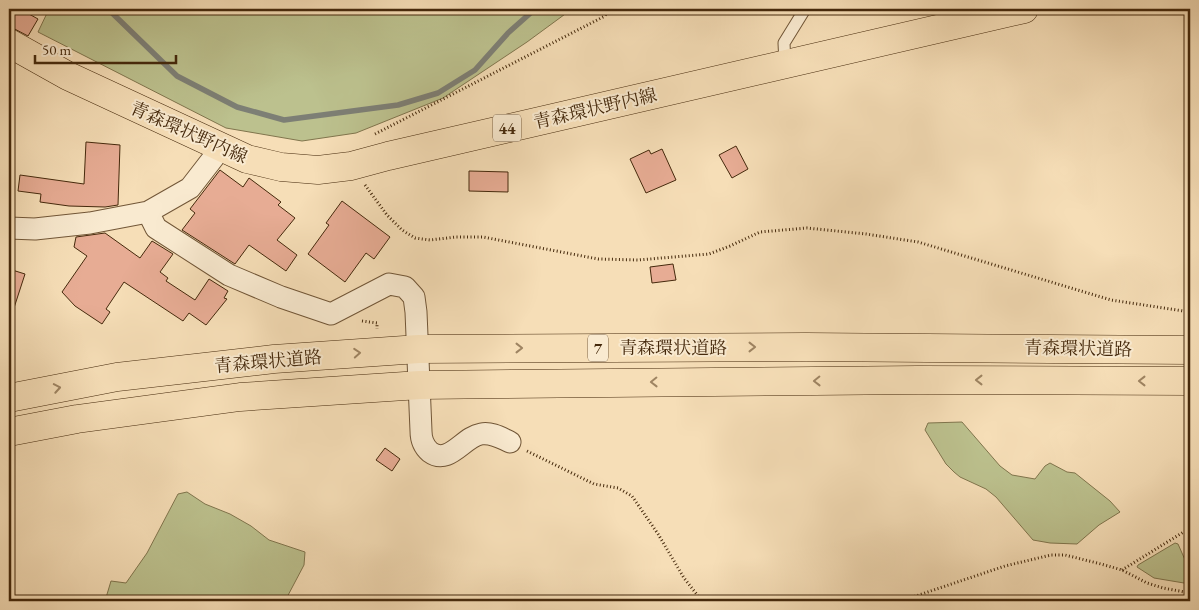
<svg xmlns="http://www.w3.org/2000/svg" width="1199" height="610" viewBox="0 0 1199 610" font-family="'EB Garamond','Noto Serif JP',serif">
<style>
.green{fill:#bcc18e;stroke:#80754d}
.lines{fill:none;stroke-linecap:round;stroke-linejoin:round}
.stream{stroke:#7d7f75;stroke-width:5.5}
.building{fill:#e7ac94;stroke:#45290c}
.service-casing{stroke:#715637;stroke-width:13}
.minor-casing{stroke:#715637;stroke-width:23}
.primary-casing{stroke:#45290c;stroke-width:29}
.trunk-casing{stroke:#45290c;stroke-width:29}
.path{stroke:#45290c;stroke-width:3;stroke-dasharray:1 2.5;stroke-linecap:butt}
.service{stroke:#f9ead0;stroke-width:11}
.minor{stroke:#f9ead0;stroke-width:21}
.primary{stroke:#f6deb7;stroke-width:28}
.trunk{stroke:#f6deb7;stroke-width:28}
.oneway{stroke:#9e8462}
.labels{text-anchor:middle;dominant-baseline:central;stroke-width:4;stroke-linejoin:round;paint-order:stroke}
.shield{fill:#f9ead0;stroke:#7b6347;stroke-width:1}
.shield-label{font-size:16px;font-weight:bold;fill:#45290c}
.street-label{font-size:18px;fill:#45290c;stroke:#f9ead0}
</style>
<rect width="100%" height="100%" fill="#f6deb7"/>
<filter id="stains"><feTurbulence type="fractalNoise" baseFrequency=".004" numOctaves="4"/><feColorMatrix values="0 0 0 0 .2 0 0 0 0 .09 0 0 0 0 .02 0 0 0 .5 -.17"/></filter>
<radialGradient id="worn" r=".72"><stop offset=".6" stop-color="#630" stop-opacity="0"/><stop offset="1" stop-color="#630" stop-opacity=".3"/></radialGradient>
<path class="green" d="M49,9H572L527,42L443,98L356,133L302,141L226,128L38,32Z
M962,422L1000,466L1012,475L1035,479L1045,466L1050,463L1067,472L1075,473L1110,501L1120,512L1099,525L1077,544L1050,543L1033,540L996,497L986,489L960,477L954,472L946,464L925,430L928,423Z
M187,492L205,504L230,514L251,526L269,540L305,552L304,565L285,601H105L111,581L126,583L147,553L178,494Z
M1175,543L1178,544L1186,562L1190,563V584L1154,578L1137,567L1138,565Z"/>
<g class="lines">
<path class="stream" d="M108,9L177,76L237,107L284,120L398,105L438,93L475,70L508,33L535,9"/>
</g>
<path class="building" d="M15,9H20L38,19L28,36L9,26V20Z
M86,142L120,145L118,205L105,207L69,206L40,202L41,194L18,191L20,175L84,184Z
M736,146L748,169L732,178L719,155Z
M662,149L676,180L646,193L630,159L649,150L651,154Z
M220,170L243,187L249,178L281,202L278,205L295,218L277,240L297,255L286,271L249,245L235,264L182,230L195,213L190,209Z
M469,171L508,172V192L469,191Z
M342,201L390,237L374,259L366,253L345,282L308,254L329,225L326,223Z
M105,233L140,258L152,241L173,254L160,272L168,278L166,281L195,300L209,279L228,291L224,298L227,299L206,325L189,313L183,321L124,282L106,309L110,312L102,324L75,306L62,292L87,256L74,247L76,237Z
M673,264L676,280L652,283L650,267Z
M9,269L25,274L12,314H9Z
M385,448L400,459L392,471L376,460Z"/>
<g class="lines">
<g class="service-casing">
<path id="service" d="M785,64L784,43L805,9"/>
</g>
<g class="minor-casing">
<path id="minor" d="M148,212L156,228L229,275L281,297L331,314L389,284L405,287L414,297L416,312L421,431C421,439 423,446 430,452C449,466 463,437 481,434C492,432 501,438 510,442
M9,228L35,229L90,223L148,212L190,188L221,148"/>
</g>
<g class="primary-casing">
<path id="primary" d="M9,43L68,76L247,159L281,167L318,170L351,166L388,156L1024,9"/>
</g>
<g class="trunk-casing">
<path id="trunk" d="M9,398L117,377L274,359L419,349L806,347L1190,350
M9,432L77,419L240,397L420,385L918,380L1190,381"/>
</g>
<path class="path" d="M375,134L605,16L609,9
M365,185L387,215L402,230L415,238L430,240L456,237H483L598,259L638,260L709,254L730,246L760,232L807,228L866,234L918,242L1111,300L1190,312
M362,321L377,323V329
M527,451L594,484L618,488L632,496L658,534L684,578L702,601
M1122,570L1190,528
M901,601L1005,566L1051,555H1065L1101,564L1122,570L1147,583L1163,588L1190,593"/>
<use href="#service" class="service"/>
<use href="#minor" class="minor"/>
<use href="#primary" class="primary"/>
<use href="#trunk" class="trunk"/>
</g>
<defs><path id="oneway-chevron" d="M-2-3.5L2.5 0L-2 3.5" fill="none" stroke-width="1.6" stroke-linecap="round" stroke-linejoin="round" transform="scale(1.25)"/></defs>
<g class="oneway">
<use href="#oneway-chevron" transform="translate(752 347)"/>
<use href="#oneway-chevron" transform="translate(519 348)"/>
<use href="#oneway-chevron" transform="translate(357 353) rotate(-4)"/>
<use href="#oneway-chevron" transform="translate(979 380) rotate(-180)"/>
<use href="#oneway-chevron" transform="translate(817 381) rotate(179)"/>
<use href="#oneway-chevron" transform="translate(1142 381) rotate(-180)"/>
<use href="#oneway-chevron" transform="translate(654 382) rotate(179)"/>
<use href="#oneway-chevron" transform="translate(57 388) rotate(-10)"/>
</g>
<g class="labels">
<g class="shield">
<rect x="493" y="114.5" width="28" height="27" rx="4"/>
<rect x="588" y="334.5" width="20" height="27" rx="4"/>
</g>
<g class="shield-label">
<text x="507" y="128">44</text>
<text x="598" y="348">7</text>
</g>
<g class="street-label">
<text transform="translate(595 108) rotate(-13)">青森環状野内線</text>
<text transform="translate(189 132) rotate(24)">青森環状野内線</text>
<text x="673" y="347">青森環状道路</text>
<text transform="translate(1078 348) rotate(1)">青森環状道路</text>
<text transform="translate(268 361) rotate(-5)">青森環状道路</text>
</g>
</g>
<rect width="1199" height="610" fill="none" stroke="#f6deb7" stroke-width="30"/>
<rect x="10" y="10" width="1179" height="590" fill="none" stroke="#45290c" stroke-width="2.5"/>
<rect x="15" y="15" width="1169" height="580" fill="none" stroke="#45290c"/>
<path d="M35 55v8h141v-8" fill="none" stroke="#45290c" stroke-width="2.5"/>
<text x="42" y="55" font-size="15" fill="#45290c" stroke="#f9ead0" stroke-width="4" paint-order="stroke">50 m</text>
<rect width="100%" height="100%" filter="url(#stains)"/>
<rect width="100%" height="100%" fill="url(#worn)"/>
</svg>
